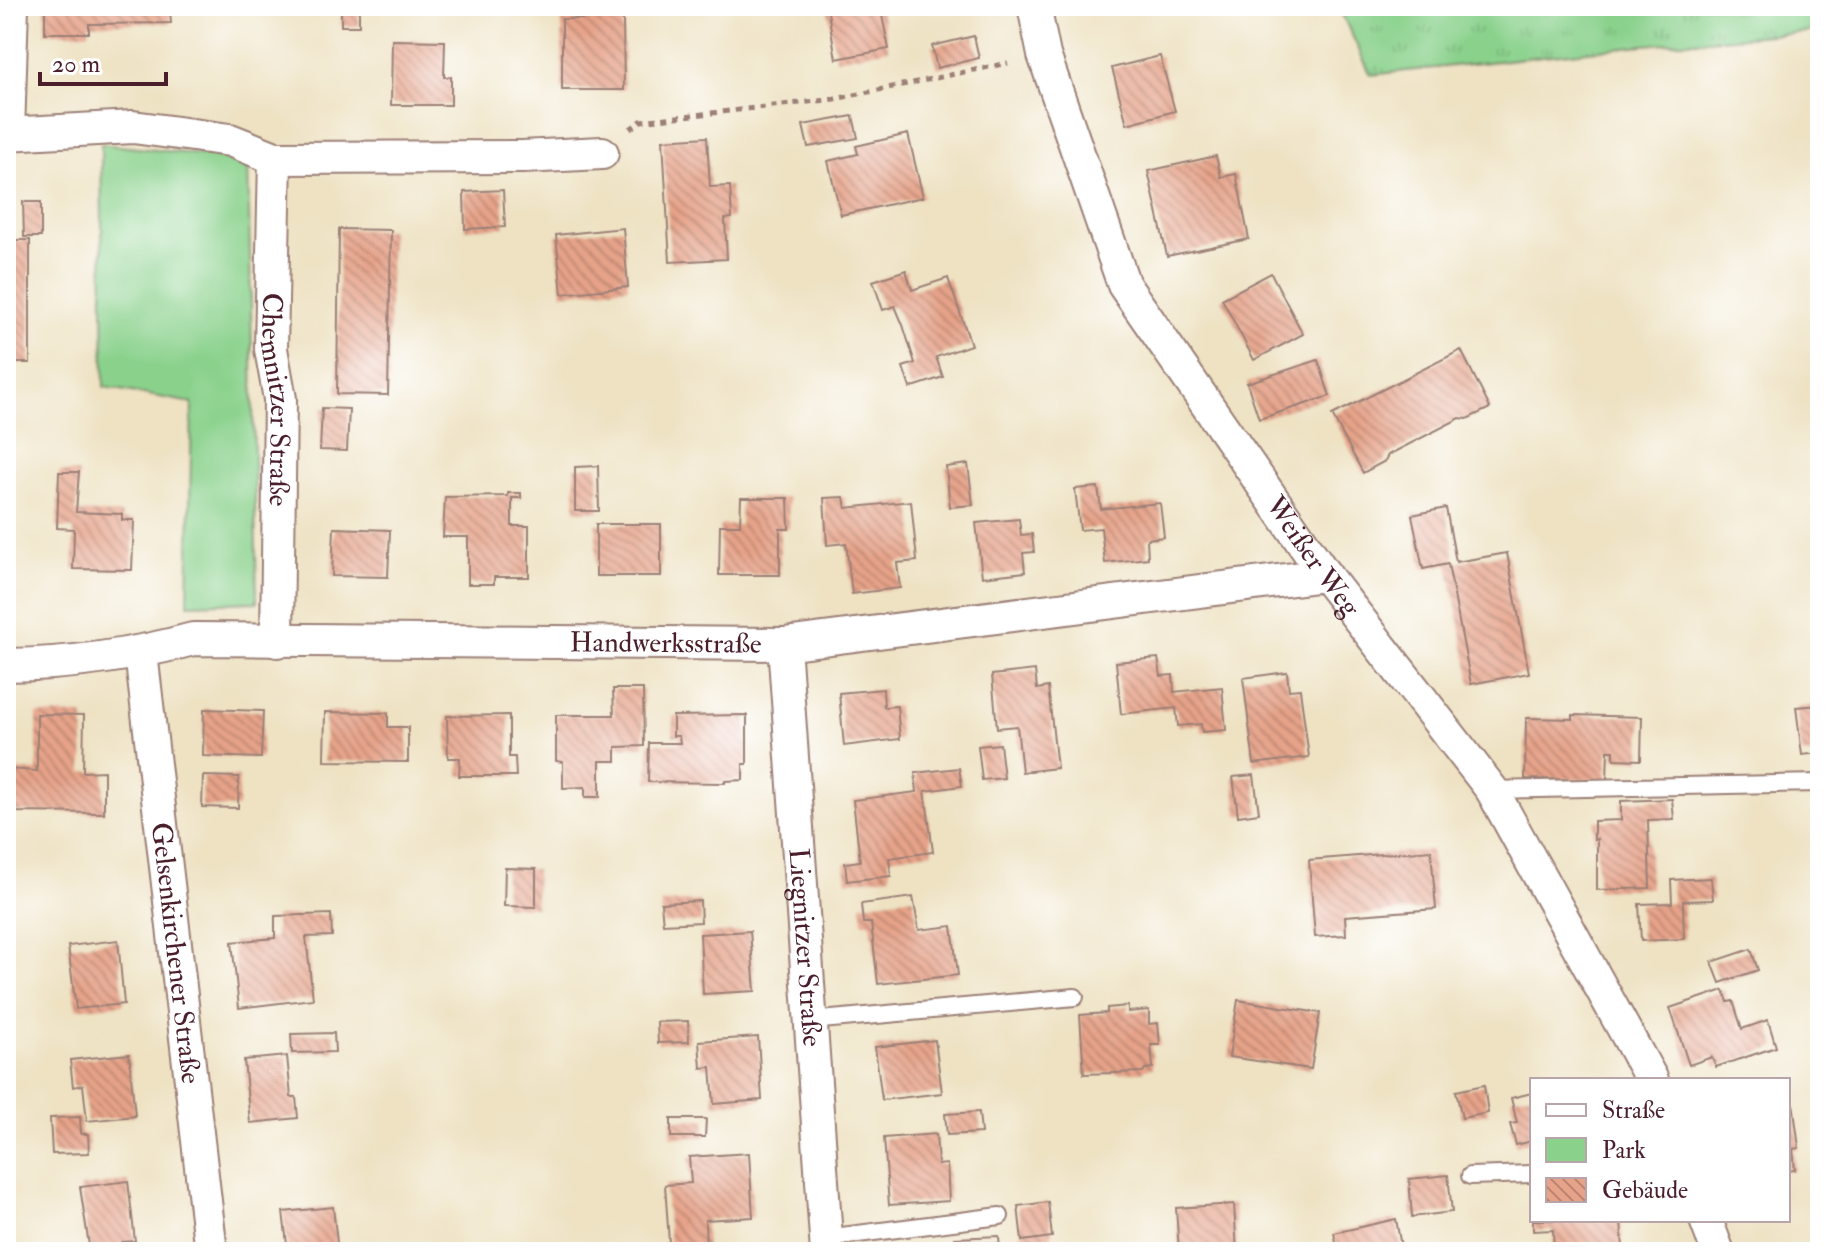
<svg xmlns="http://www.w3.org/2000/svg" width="1826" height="1258" viewBox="0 0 1826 1258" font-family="'IM FELL Double Pica',serif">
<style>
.grass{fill:url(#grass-tufts);stroke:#6a785c;stroke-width:2}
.green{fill:#8ad18c;stroke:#6a785c;stroke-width:2}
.building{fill:url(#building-back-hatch)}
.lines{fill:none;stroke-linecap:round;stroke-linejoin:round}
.lane-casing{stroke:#9c8077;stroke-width:20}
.street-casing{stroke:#9c8077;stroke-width:36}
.path{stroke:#9c8077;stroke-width:5;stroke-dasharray:6 6;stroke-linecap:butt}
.lane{stroke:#fff;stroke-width:16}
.street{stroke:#fff;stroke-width:32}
.labels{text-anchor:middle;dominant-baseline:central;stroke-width:6;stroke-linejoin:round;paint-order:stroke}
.street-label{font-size:28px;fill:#4a1f2b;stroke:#fff}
</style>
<defs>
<pattern id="grass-tufts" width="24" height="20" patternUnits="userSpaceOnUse" patternTransform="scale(2)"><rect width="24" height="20" fill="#8ad18c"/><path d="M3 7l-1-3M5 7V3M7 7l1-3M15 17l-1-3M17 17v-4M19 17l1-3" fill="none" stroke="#79b379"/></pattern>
<pattern id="building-back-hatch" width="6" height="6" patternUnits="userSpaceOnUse" patternTransform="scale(2)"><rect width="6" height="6" fill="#e6a389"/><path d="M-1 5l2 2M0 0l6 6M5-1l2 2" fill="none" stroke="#bc8470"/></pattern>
</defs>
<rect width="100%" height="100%" fill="#fff"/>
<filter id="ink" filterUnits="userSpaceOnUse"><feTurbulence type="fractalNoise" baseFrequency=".0125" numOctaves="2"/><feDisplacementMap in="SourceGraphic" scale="16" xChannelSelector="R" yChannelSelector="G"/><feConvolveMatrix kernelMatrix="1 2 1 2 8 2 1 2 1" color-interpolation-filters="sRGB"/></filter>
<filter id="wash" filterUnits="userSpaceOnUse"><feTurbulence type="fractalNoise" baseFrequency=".006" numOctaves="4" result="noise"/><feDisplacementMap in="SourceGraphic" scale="32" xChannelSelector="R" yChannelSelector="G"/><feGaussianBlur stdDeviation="1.8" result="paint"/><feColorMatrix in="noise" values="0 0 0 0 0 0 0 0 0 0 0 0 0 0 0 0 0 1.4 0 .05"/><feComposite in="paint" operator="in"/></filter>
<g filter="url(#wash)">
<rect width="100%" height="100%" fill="#eee2c3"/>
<path class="grass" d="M1338,6H1820V31L1643,45L1371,75Z"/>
<path class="green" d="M101,144L248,160L257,602L188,604L192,403L104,387Z"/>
<g id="blocks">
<path class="building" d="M45,6H194V9H170L171,23L89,24V33H45Z
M341,6H359V26H341Z
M827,6H880L889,49L836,59Z
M562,19H623L624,90H562Z
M974,36L979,58L937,68L932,46Z
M392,40L445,41L444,77H451V105H391Z
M1160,56L1175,111L1127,124L1112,68Z
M853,116L858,138L808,147L803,125Z
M908,134L923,197L841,215L828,161L858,154L856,146Z
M707,137L710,187L730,186L732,218L725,219L727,259L670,262L663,140Z
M1216,156L1221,177L1236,174L1249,239L1167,256L1148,171Z
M503,190L505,227L465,229L464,192Z
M23,202H41V237H24Z
M623,228L628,287L562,294L556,235Z
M339,229L391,230L388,395L337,394Z
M6,240H30V363H6Z
M906,270L912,290L948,278L971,345L936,357L943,377L910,388L903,367L915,363L903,325L895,306L883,310L873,281Z
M1271,273L1303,334L1254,360L1222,299Z
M1461,350L1490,408L1467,419L1460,418L1388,455L1385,461L1363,473L1332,415Z
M1318,360L1330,396L1259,419L1247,383Z
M322,408L349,409L347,451L320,450Z
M968,464L973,505L950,507L946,467Z
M598,466L599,511H575V467Z
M59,472H79L76,512L122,514V520H134L132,570L73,569L74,529L57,528Z
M1098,487L1101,509L1160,503L1164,537L1147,539L1148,558L1105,563L1101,528L1080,530L1075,489Z
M508,493H521V498H512V526H529V577H494V584H468V537H443L445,497L508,496Z
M844,497L846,508L911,501L917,561L897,563L900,588L852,594L846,543L827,545L824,498Z
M741,498H788L789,529H780V575H719L720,525H740Z
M1446,508L1456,562L1507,553L1529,673L1471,684L1448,564L1423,569L1412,515Z
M1019,519L1021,535L1032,534L1034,552L1023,553L1025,572L982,577L976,523Z
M596,524H661V576H596Z
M334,528L390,530L388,577L332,576Z
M1158,658L1161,676L1173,675L1174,692L1222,687L1226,730L1202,732L1201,724L1178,726L1176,708L1121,714L1116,662Z
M1035,670L1037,689L1048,687L1057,768L1022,772L1017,726L997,728L992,675Z
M1287,672L1289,690L1300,689L1309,757L1254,764L1243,678Z
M613,689H643L644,746L616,747V761H600V797H585V787L563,788V762L556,761V715H614Z
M883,689L884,707L897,706L900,739L844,746L839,693Z
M1820,705V753L1802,755L1796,707Z
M204,709L263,711L261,758L203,756Z
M325,712L388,713V727H408V762L324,761Z
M37,714L84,715L83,772L104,771V813L8,812V769L37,771Z
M509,715V757H515L516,776H459L460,758H448L447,716Z
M747,715V764H743V780L725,781V783L648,782L649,743H680L679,736H673V716Z
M1573,715L1642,717L1641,760L1614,759V751H1608L1607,780L1525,779L1526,718L1573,719Z
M1000,744L1004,778L982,780L978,746Z
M959,768L962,786L925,791L933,852L889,858L891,876L847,881L845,863L860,861L853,800L917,792L915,773Z
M1254,775L1259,813L1238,816L1233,777Z
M203,776L239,777L238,808L202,807Z
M1672,799L1674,819L1648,820L1650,888L1597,890V839L1594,840V821L1621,820V801Z
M1431,850L1436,909L1345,916L1346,935L1315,937L1309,860Z
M505,868L536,869V907L504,906Z
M1711,878L1713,900L1683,901L1684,939L1641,941L1639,904L1672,903L1671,880Z
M913,897L919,930L952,926L958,975L878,984L871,923H863L861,904Z
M700,901L701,922L663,924L661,903Z
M331,914L332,936L306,937L313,999L239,1008L232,942L275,938V916Z
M750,931L755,991L703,994L700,934Z
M118,940L124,1004L76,1009L68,946Z
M1751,949L1758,970L1720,983L1712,962Z
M1724,990L1728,1002L1733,1001L1742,1029L1768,1020L1776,1047L1716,1067L1712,1057L1689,1065L1670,1008Z
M1238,1000L1320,1013L1311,1069L1229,1057Z
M1128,1006V1012L1149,1010V1024L1158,1023L1160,1045H1151L1153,1068L1145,1069L1143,1072L1084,1074L1080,1015L1107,1013V1008Z
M688,1021L689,1042L658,1043L657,1022Z
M334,1033L335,1052L292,1053L291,1034Z
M758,1037L762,1100L714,1104L711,1067L701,1068L699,1041Z
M935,1040L942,1093L882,1100L875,1047Z
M129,1054L135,1116L87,1121L83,1085L73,1087L70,1060Z
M287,1056L291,1097H296L298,1118L250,1123L244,1060Z
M1484,1085L1488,1113L1462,1118L1456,1091Z
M1532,1093V1141L1516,1145L1510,1124L1517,1123L1511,1098Z
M1788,1102H1793L1799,1148L1793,1149L1795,1170L1788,1171Z
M979,1112L981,1133L947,1135L945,1114Z
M80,1117L81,1134H88L89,1153L52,1154L50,1118Z
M671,1119H706L705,1137H671Z
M936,1134L938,1165L947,1164L949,1201L889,1205L884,1138Z
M749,1153L753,1217L705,1220L706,1252H666L665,1243L669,1242L665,1185L691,1183L689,1157Z
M1448,1175L1452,1212L1412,1217L1409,1179Z
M128,1181L135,1241L122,1242L123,1252H90L80,1187Z
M1048,1202L1052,1237L1022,1241L1018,1206Z
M1234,1204L1237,1252H1179L1176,1208Z
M333,1207L338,1252H288L283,1212Z
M1396,1219L1402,1252H1338L1334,1233Z
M1533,1220H1621L1623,1248L1600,1249V1252L1554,1251L1553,1230L1533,1231Z
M999,1236L1000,1252H956L955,1238Z"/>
</g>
</g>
<g filter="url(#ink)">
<use href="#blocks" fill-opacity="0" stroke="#9c8077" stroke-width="2"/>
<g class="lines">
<g class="lane-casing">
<path id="lane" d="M16,133L20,6
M1492,790L1820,783
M810,1021L1075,997
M1470,1176L1532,1174
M826,1238L1000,1216"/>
</g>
<g class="street-casing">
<g id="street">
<path id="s1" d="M1034,6L1044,55L1124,285L1325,575L1492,790L1652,1080"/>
<path d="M6,134L133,127L230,140L275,158L522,157L602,153"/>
<path id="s2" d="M275,158L271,349L280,399L277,641"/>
<path id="s3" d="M784,644L827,1252"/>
<path id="s4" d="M141,653L211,1252"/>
<path id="s5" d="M6,665C70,664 131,656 193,639L784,644L1325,575"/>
<path d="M1706,1220L1718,1252"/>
</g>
</g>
<path class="path" d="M630,129L641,121L835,99L1008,63"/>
<use href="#lane" class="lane"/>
<use href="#street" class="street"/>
</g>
</g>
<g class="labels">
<g class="street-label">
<text stroke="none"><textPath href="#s2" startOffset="242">Chemnitzer Straße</textPath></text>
<text stroke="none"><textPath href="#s1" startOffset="624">Weißer Weg</textPath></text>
<text stroke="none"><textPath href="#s5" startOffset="662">Handwerksstraße</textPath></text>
<text stroke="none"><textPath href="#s3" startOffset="304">Liegnitzer Straße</textPath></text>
<text stroke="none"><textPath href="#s4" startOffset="302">Gelsenkirchener Straße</textPath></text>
</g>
</g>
<rect width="1826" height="1258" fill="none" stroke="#fff" stroke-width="32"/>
<rect x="1530" y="1078" width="260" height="144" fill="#ffffff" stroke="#b7a5aa" stroke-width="2"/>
<rect x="1546" y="1104" width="40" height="12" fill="#ffffff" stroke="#b7a5aa" stroke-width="2"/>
<text x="1602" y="1118" font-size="24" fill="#4a1f2b">Straße</text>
<rect x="1546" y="1138" width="40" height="24" fill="#8ad18c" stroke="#b7a5aa" stroke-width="2"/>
<text x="1602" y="1158" font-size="24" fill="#4a1f2b">Park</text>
<rect x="1546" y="1178" width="40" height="24" fill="url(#building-back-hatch)" stroke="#b7a5aa" stroke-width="2"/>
<text x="1602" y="1198" font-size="24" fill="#4a1f2b">Gebäude</text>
<path d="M40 72v12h126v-12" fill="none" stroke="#4a1f2b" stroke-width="4"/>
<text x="52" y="72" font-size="24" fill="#4a1f2b" stroke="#ffffff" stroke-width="6" paint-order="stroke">20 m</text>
</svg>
